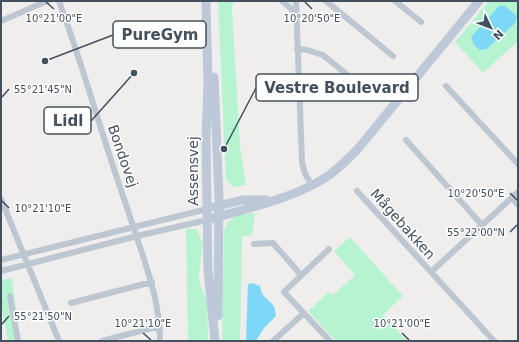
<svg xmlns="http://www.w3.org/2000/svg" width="519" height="342" viewBox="0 0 519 342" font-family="'DejaVu Sans',sans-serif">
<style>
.green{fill:#b6f4d1}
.water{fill:#7dd7f6}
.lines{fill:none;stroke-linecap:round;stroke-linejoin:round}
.street{stroke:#bcc7d2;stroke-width:6}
.secondary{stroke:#bdc9d9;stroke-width:9}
.ticks{fill:none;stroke:#43505d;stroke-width:1.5}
.labels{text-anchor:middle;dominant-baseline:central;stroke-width:3;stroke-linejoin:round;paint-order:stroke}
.street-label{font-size:14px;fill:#43505d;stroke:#fff}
.ticks-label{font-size:10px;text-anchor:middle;fill:#43505d;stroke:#fff;stroke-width:3;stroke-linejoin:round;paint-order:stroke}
.leader{fill:none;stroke:#43505d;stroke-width:1.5}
.callout-dot{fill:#43505d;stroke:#fff;stroke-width:1.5}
.callout{fill:#fff;stroke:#43505d;stroke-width:1.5}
.callout-label{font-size:15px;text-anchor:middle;font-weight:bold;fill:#43505d}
</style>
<rect width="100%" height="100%" fill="#f0eded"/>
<path class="green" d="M218,1H234L232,8L240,146L246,185L233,187L226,180Z
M489,1H518V41L483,73L455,42Z
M250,213H255L252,235L242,237L240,341H222L224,232C227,217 237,216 250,213Z
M186,229H197L203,244L199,273L200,284L207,300L208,341H188Z
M350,237L403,296L383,315L407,341H336L308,311L329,292L333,295L355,275L334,251Z
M12,278L20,341H8L1,304V280Z"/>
<path class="water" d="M499,6H505L517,16L515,23L508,30L497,39L487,49L480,50L474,45L471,37Z
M252,283L260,286L262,294L274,306L276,316L264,328L256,341H246L248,284Z"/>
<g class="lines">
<path class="street" d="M59,1C79,55 95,111 113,166C121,191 130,216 138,241C149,274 160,306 160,341
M282,1L295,12
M296,1L302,162L305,174L312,185
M326,1L393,56
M395,1L421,22
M1,21L47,1
M297,49L307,50L323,55L365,89
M446,86L518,164
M406,140L482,225
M357,191L494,341
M512,198L518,205
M1,199L59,341
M254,244L273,243L301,275
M329,249L284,292L330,341
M1,260L207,209
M1,271L137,236L207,220
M431,272L518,192
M10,296L18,341
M71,303L152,282
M102,341L152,328H160
M273,341L304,313"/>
<path class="secondary" d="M206,1L208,84L206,139L208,270L215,341
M214,77L219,198L218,316
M214,207L242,200H266
M207,220C247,208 289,200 325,178C337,170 347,160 357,150L479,1"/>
</g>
<path class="ticks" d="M46,2L54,9M305,2L312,9M2,97L9,89M510,193L517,200M2,201L9,208M510,232L517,225M2,324L9,316M143,333L151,340M402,333L409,340"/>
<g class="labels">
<g class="street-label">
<text transform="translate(123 156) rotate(71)">Bondovej</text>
<text transform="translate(193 171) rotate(-90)">Assensvej</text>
<text transform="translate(403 224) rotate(48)">Mågebakken</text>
</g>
</g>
<g class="ticks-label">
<text x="312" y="22">10°20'50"E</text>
<text x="54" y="22">10°21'00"E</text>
<text x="43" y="93">55°21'45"N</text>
<text x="476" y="197">10°20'50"E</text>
<text x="43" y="212">10°21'10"E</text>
<text x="476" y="236">55°22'00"N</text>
<text x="43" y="320">55°21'50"N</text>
<text x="143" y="327">10°21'10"E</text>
<text x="402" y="327">10°21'00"E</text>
</g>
<path class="leader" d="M45 61L113 35M224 149L256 88M134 73L91 121"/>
<g class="callout-dot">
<circle cx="45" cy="61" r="4"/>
<circle cx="224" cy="149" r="4"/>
<circle cx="134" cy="73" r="4"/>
</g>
<g class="callout">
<rect x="113" y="21" width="93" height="27" rx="4"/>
<rect x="256" y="74" width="162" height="27" rx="4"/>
<rect x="44" y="107" width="47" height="27" rx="4"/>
</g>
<g class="callout-label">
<text x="160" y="40">PureGym</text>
<text x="337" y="93">Vestre Boulevard</text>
<text x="68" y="126">Lidl</text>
</g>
<rect width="519" height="342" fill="none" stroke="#43505d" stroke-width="4"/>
<g transform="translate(491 28) rotate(133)" stroke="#ffffff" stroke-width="3" paint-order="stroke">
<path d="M0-3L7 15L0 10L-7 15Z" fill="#43505d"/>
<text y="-6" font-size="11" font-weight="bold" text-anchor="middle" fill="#43505d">N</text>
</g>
</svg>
